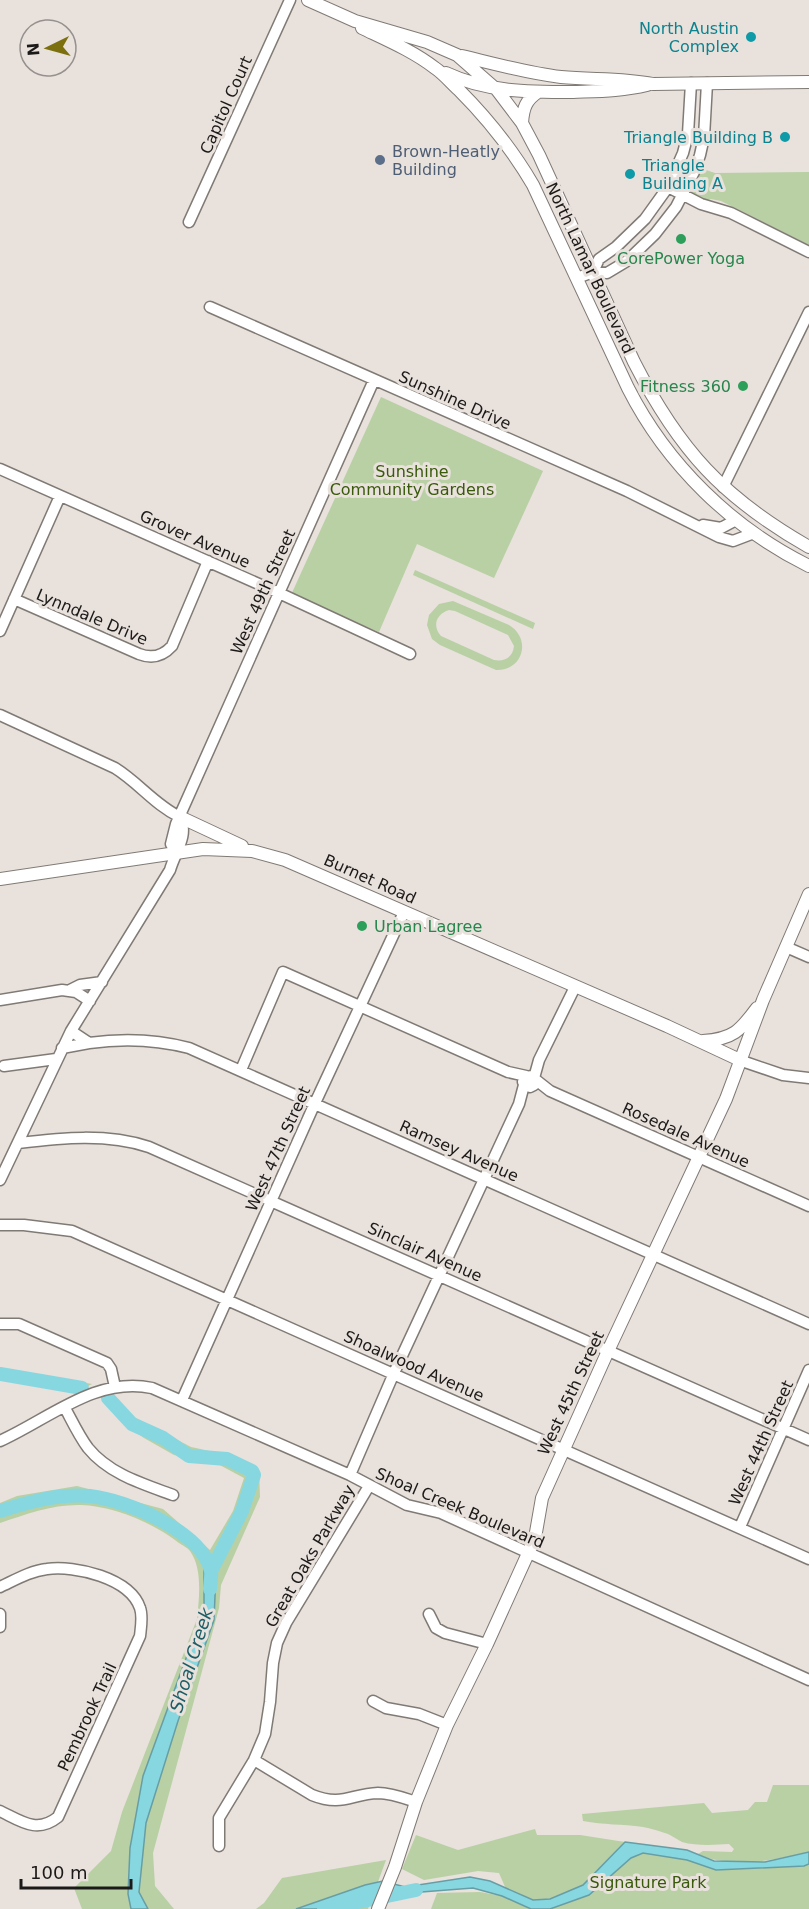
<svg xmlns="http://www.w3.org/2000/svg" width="809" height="1909" viewBox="0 0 809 1909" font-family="'DejaVu Sans',sans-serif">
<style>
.green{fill:#b8d0a4;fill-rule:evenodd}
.water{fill:#87d7e1;stroke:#679ea5;stroke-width:1.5}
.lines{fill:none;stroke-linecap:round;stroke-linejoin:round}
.river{stroke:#87d7e1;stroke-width:14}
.minor-casing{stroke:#807a75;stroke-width:13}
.major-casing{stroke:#807a75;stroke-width:14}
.minor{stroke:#fff;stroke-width:10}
.major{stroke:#fff;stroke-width:12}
.culture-dot{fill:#0f9aa8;stroke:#e8e1dc;stroke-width:2}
.service-dot{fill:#5c6f8a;stroke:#e8e1dc;stroke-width:2}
.leisure-dot{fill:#2e9e5b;stroke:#e8e1dc;stroke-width:2}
.labels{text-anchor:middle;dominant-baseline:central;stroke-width:6;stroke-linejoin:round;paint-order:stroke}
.culture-label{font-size:16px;fill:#0d838f;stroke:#e8e1dc;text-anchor:end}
.street-label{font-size:16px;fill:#1c1a18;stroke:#e8e1dc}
.service-label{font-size:16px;fill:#4e5e75;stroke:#e8e1dc;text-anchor:start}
.leisure-label{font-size:16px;fill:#27864d;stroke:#e8e1dc}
.park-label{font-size:16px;fill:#395a0b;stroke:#e8e1dc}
.water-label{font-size:18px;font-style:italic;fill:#1c5e66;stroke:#e8e1dc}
</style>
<rect width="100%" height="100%" fill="#e8e1dc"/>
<path class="green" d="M706,170L715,173L809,172V245L721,201L711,199L705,201L689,194L693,176Z
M381,397L543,471L494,578L417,544L379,632L291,595Z
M415,570L535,623L533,629L413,575Z
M453,601L509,625C532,639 523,671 496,670L440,645L432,639L427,625L429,615L439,604ZM449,610L455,611L508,635L514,646C513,657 505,662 494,660L441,636C432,626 436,614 449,610Z
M0,1368L92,1384L74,1393L59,1389L0,1380Z
M114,1395L130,1415L191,1447L219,1453L259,1469L260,1497L221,1585L219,1608L153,1853L155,1886L174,1909H82L74,1888L111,1851L122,1812L197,1619C199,1599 203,1569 190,1551C188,1548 182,1545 179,1543C154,1523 113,1506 81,1505C54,1504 26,1514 0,1523V1503L17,1496L77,1486L163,1509L210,1550L233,1511L244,1478L216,1463L174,1455L144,1438L119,1420L103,1401Z
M773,1785H809V1852C773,1860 733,1870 698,1854L703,1851L732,1852L734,1849L729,1844C714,1845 696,1846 682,1842C678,1840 674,1837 670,1835C664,1832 649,1828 643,1827C622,1824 604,1825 583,1821L582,1814L704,1803L712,1813L748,1810L755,1802H767Z
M535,1829L537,1835H580L625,1842L583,1885L550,1899L533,1900L506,1889L499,1873L478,1871L424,1880L402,1869L416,1835L458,1850Z
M643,1853L687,1860L716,1870L804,1866L809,1864V1909H550L589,1895L631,1858Z
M386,1860L368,1909H256L264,1903L282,1878Z
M480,1892L502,1896L531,1909H431L437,1893Z"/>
<path class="water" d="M204,1570L216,1572L214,1620L178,1721L146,1823L139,1892L148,1909H131L128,1894L130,1848L143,1776L204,1609Z
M625,1842L687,1850L714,1861L765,1862L809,1852V1864L804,1866L716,1870L687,1860L643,1853L631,1858L589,1895L550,1909H531L502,1896L473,1888L370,1896L325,1909H296L365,1885L383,1881L405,1887L470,1877L490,1881L533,1900L550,1899L583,1885Z"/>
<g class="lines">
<path class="river" d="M0,1374L82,1388
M108,1398L132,1424L163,1438L189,1456L227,1459L252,1471L254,1475L242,1511L211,1571
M0,1511C29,1502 59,1493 90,1496C127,1500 202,1532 211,1571C212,1576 210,1584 210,1589
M324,1909L416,1890"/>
<g class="minor-casing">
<path id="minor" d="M668,187L701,204L731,213L809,252
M189,222L290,0
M593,272L599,259L616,247L645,219L668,187L683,153L688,134L691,83
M577,278L593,272L607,273L627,261L655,234L676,207L695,170L700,155L704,137L707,83
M210,307L627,491L719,537L733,541L754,533
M0,469L279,593L410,654
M723,487L809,312
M703,525L721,528L736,520
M14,599L139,654C152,659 163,656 172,646L208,561
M0,631L60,496
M0,715L115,768C139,783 155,805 180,817
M176,852L171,844L176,824L374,380
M786,947L809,957
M70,990L80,985L102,982
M0,1000L62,990L76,992L90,1001
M71,1031L89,1043C124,1038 155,1039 189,1048L809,1324
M62,1048L89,1043
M742,1061L783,1075L809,1078
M4,1066L56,1059
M241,1070L283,972L508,1072L526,1076
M534,1078L539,1060L575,987
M535,1081L534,1085L530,1087L526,1086L523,1082L524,1078L531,1076L550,1091L809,1206
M18,1143C62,1138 106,1133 149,1147L809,1440
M0,1180L71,1031L170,870C175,852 189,836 180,817
M0,1225H24L72,1231L809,1559
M0,1324H19L107,1363L111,1369L115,1387
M182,1400L315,1103L404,912
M65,1408C72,1421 79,1436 88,1448C109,1474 143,1484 173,1495
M0,1441C49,1419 96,1376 152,1388L350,1475L407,1505L441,1513L809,1680
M350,1475L394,1373L519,1104L524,1085
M740,1527L809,1370
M0,1587C15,1580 30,1571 47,1569C75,1565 130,1578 140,1608C143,1616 141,1627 140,1636L58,1817C37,1834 21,1821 0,1811
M0,1614V1627
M429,1614L436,1628L445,1633L487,1644
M373,1701L386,1708L419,1714L447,1725
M254,1760L312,1795C342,1807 351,1794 378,1793C391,1793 404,1798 416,1802
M219,1846V1818L254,1760L265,1734L270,1702L273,1663L277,1643L286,1623L369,1486"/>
</g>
<g class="major-casing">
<path id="major" d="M308,0L355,21L427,42L457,55L497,90L522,123L539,155L634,362C679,450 723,498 809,547
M362,28C387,40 413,51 435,68C444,74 451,83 459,90C488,119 512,149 533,185L628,388C667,465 732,528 809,566
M462,56C495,64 527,73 561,77C592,80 622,78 653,84L809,82
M446,73C486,92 529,92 573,92C598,91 622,91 647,85
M522,123C523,108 526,100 538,92
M180,817L242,846
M0,879L203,849L252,851L285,860L667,1026L742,1061
M703,1041C733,1039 740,1031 757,1008
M378,1909L395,1867L416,1802L447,1725L487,1644L535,1538L542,1498L608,1351L726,1099L763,1000L809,894"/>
</g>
<use href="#minor" class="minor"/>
<use href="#major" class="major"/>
</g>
<g class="culture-dot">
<circle cx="751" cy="37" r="6"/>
<circle cx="785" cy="137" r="6"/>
<circle cx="630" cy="174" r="6"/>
</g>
<circle class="service-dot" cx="380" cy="160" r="6"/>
<g class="leisure-dot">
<circle cx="681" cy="239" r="6"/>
<circle cx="743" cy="386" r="6"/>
<circle cx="362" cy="926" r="6"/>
</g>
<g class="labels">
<g class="culture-label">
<text x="739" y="28">North Austin<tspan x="739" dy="18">Complex</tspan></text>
<text x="773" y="137">Triangle Building B</text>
<text x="642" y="165" text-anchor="start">Triangle<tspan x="642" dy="18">Building A</tspan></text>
</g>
<g class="street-label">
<text transform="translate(226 105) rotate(-66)">Capitol Court</text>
<text transform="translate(590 268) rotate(65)">North Lamar Boulevard</text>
<text transform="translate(455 400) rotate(24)">Sunshine Drive</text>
<text transform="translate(195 539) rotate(24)">Grover Avenue</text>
<text transform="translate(263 592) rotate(-66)">West 49th Street</text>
<text transform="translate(92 617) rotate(23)">Lynndale Drive</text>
<text transform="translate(370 879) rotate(24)">Burnet Road</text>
<text transform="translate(686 1135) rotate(24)">Rosedale Avenue</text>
<text transform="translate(278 1149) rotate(-66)">West 47th Street</text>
<text transform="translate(459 1151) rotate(24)">Ramsey Avenue</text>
<text transform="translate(425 1252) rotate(24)">Sinclair Avenue</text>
<text transform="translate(414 1366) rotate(24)">Shoalwood Avenue</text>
<text transform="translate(571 1393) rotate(-65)">West 45th Street</text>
<text transform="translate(761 1443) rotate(-66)">West 44th Street</text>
<text transform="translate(460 1508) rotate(23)">Shoal Creek Boulevard</text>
<text transform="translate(310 1556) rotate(-60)">Great Oaks Parkway</text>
<text transform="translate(87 1717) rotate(-65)">Pembrook Trail</text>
</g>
<g class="service-label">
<text x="392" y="151">Brown-Heatly<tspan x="392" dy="18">Building</tspan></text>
</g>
<g class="leisure-label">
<text x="681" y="258">CorePower Yoga</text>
<text x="731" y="386" text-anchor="end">Fitness 360</text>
<text x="374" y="926" text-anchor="start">Urban Lagree</text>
</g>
<g class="park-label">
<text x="412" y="471">Sunshine<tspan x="412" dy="18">Community Gardens</tspan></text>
<text x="648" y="1882">Signature Park</text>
</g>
<g class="water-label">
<text transform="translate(191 1660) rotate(-73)">Shoal Creek</text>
</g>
</g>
<g transform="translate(48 48) rotate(265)"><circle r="28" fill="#e8e1dc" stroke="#96918e" stroke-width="1.5"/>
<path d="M0-4.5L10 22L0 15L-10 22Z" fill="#7b6f0e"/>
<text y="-9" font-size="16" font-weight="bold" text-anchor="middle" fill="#1c1a18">N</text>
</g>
<path d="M21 1879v9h110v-9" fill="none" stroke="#1c1a18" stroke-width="3"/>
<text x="30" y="1879" font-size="18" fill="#1c1a18" stroke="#e8e1dc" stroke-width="4.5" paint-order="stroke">100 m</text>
</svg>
